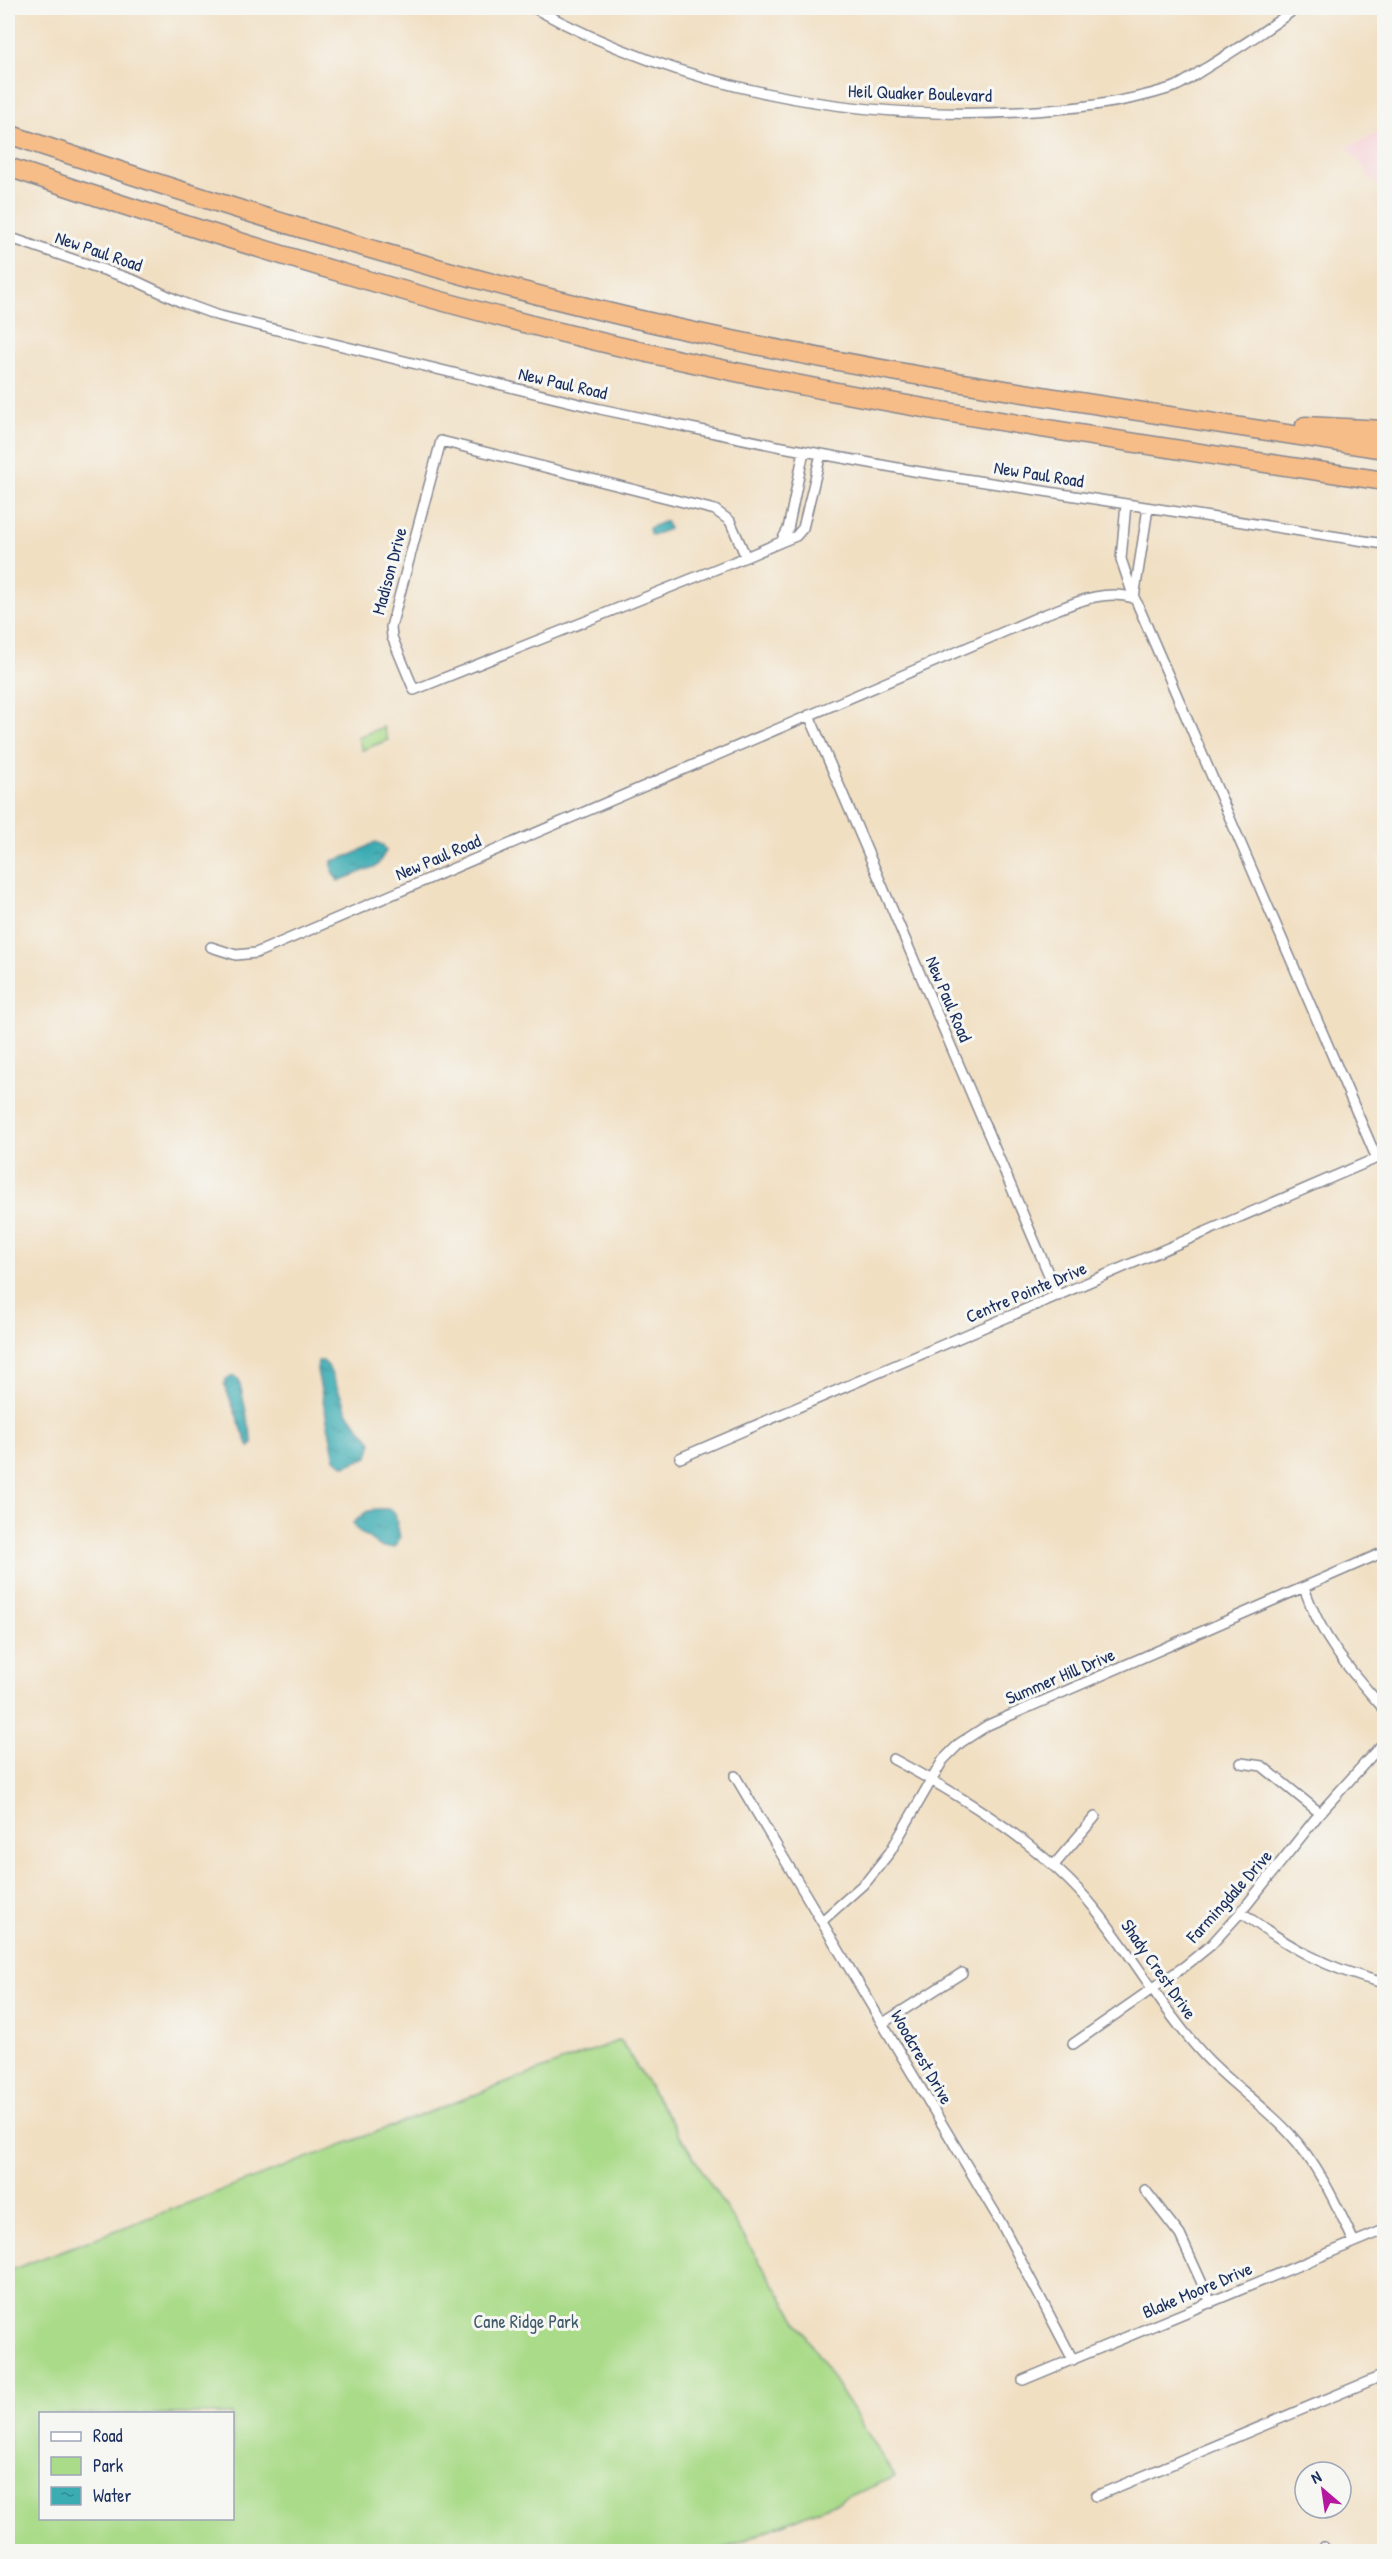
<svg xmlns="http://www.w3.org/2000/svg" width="1392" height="2559" viewBox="0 0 1392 2559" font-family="'Patrick Hand',sans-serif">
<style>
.built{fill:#f7cfd5}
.park{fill:#aadb89;stroke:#628574;stroke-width:1.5;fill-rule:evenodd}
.water{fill:url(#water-ripples);stroke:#2a6e88;stroke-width:1.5}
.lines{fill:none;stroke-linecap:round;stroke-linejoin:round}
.minor-casing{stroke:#868790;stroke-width:12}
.motorway-casing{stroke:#868790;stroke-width:21}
.minor{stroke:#fff;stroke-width:9}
.motorway{stroke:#f7bd88;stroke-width:18}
.labels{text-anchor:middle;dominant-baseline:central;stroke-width:6;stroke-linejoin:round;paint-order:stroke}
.street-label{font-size:18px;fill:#1b2f5e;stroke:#f6f6f2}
.park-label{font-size:18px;fill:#3f5a69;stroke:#f6f6f2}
</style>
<defs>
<pattern id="water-ripples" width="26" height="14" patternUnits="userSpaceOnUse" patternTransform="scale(1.5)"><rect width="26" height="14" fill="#3aacb2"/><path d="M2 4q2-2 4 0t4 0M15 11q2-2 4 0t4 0" fill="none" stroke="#308c94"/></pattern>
</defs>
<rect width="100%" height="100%" fill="#f6f6f2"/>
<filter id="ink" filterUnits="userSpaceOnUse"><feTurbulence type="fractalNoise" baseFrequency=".0167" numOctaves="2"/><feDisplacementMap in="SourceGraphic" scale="12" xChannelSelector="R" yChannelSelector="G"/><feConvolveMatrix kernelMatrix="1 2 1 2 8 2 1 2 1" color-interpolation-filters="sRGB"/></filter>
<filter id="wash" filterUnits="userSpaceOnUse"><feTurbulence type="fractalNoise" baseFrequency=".008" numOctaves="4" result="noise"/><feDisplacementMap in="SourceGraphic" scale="24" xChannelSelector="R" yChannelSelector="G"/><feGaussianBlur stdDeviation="1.35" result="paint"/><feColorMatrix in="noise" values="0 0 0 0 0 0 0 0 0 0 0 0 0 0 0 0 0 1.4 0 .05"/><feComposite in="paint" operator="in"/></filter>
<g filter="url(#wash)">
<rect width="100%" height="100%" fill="#f1dfc2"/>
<path class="built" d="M1384,130V194L1347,147Z"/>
<path class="park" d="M383,727L388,740L362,750L358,737Z
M620,2040L895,2477L719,2551H8V2271ZM40,2414H232V2518H40Z"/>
<path class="water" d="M666,521L669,529L653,535L650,534L649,528Z
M375,842L383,845L386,851L377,866L338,881L332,871V861L354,854Z
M318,1361H323L328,1366L348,1413L372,1442L368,1457L345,1466L335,1459L317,1370Z
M234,1376L239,1380L253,1444L249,1447L224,1384L226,1379Z
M377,1509H389L395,1513L400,1538L395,1547H381L355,1528L353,1523L366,1512Z"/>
</g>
<g filter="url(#ink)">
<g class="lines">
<g class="minor-casing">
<path id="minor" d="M534,8C682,89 851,121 1019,112C1070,109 1122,104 1171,88C1183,85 1195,74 1206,68C1237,49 1267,30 1296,8
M8,237L136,281L181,302L216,315L600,409L777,446L914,471L1384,544
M804,451L788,529L781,542L796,536L803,528L821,454
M1126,504L1121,559L1134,598L1148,508
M746,557L730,521L715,510L441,441L391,627L392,637L414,690L746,557L781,542
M809,715L1058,1296
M211,947L236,955L256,953L1043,615C1073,604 1103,588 1134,598L1137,603L1377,1159
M680,1458L1384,1155
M1304,1588C1323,1641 1348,1668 1384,1709
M893,1759C964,1797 1045,1847 1096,1910C1133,1956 1162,2009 1202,2053C1228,2082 1262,2104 1289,2133C1318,2164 1336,2204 1354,2242
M1241,1763L1262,1766L1320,1813
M735,1776L1001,2223L1073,2360
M1054,1865L1095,1817
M1241,1912C1290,1948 1325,1968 1384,1983
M822,1921L867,1881L890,1852L943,1760L960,1743L988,1725L1384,1552
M883,2023L962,1973
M1073,2044L1185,1966L1211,1945L1241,1912L1320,1813L1384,1742
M1145,2190L1180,2235L1211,2303
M1023,2380L1384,2230
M1096,2496L1384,2375
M1324,2547L1325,2552"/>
</g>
<g class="motorway-casing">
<path id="motorway" d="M8,134C199,198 390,259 586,307C849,372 1118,407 1384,449
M8,167C235,243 463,314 698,364C925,413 1155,446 1384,481
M1305,426L1384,430"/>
</g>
<use href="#minor" class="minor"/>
<use href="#motorway" class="motorway"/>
</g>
</g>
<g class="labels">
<g class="street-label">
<text transform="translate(920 93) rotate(2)">Heil Quaker Boulevard</text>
<text transform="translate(99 251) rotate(19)">New Paul Road</text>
<text transform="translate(563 383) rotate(13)">New Paul Road</text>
<text transform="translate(1039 474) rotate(9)">New Paul Road</text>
<text transform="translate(389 571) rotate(-75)">Madison Drive</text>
<text transform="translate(438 857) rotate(-23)">New Paul Road</text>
<text transform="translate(949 999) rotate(67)">New Paul Road</text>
<text transform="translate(1026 1292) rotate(-23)">Centre Pointe Drive</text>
<text transform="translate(1060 1676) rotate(-23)">Summer Hill Drive</text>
<text transform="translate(1229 1896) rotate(-48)">Farmingdale Drive</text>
<text transform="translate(1159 1969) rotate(55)">Shady Crest Drive</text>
<text transform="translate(922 2057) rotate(60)">Woodcrest Drive</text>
<text transform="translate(1197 2290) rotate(-23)">Blake Moore Drive</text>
</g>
<g class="park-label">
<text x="526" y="2321">Cane Ridge Park</text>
</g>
</g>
<rect width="1392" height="2559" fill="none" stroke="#f6f6f2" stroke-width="30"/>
<rect x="39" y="2412" width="195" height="108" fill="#f6f6f2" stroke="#9ea6b7" stroke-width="1.5"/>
<rect x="51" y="2432" width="30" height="9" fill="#ffffff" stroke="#9ea6b7" stroke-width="1.5"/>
<text x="93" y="2442" font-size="18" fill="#1b2f5e">Road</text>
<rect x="51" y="2457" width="30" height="18" fill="#aadb89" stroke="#9ea6b7" stroke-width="1.5"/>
<text x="93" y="2472" font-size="18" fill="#1b2f5e">Park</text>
<rect x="51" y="2487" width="30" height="18" fill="url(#water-ripples)" stroke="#9ea6b7" stroke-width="1.5"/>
<text x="93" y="2502" font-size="18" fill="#1b2f5e">Water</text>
<g transform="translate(1323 2490) rotate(331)"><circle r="28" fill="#f6f6f2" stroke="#9ea6b7" stroke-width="1.5"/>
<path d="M0-4.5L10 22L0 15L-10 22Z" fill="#b5179e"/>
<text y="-9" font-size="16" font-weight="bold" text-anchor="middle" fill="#1b2f5e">N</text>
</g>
</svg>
